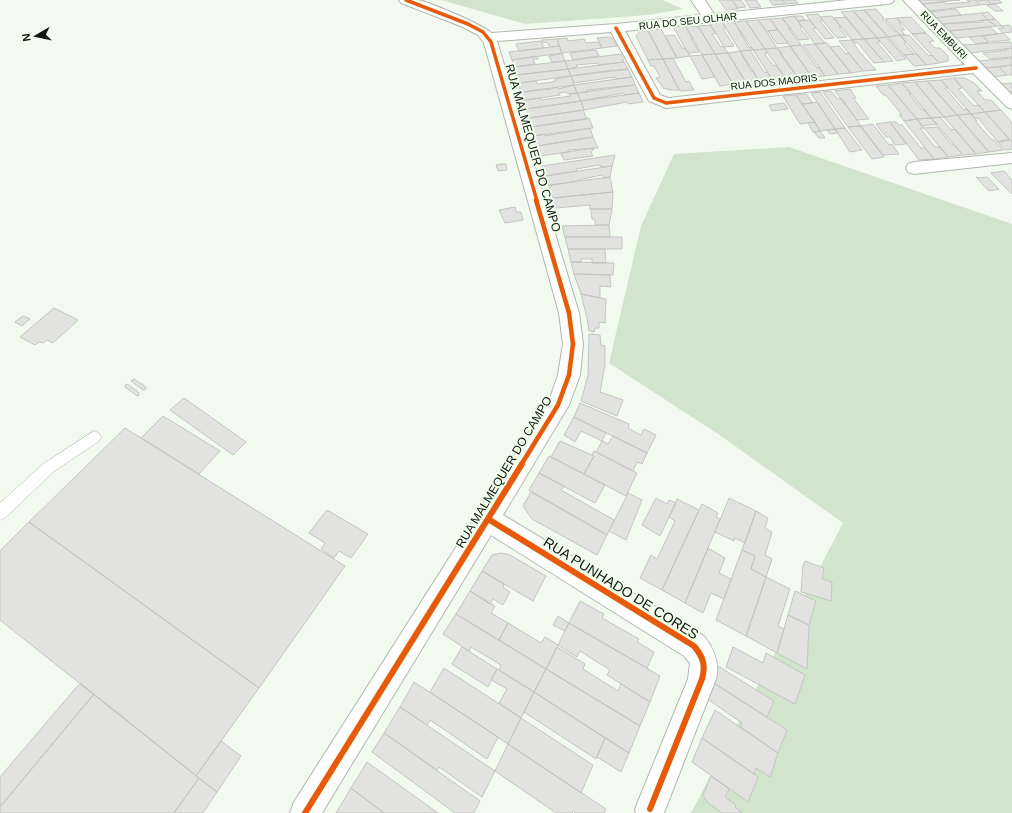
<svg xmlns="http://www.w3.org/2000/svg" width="1012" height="813" viewBox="0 0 1012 813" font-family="Arial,sans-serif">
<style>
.forest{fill:#d0e5cb}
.building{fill:#e2e3e1;stroke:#c4c5c3}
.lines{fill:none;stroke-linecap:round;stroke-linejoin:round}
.service-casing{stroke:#b1b7af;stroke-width:1}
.minor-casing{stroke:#b1b7af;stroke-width:2}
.service{fill:#fdfefd;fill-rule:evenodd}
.minor{fill:#fdfefd;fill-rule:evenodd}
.cycleway-far2-casing{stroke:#efffeb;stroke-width:5}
.cycleway-far1-casing{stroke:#efffeb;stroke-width:7}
.cycleway-casing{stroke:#efffeb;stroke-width:8}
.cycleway-far2{stroke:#e8590c;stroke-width:3.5}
.cycleway-far1{stroke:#e8590c;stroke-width:4.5}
.cycleway{stroke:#e8590c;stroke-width:6}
.labels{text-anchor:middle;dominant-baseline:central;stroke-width:4;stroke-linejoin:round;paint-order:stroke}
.far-street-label{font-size:10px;fill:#121711;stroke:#efffeb}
.street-label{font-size:12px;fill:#121711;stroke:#efffeb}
.near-street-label{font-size:14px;fill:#121711;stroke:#efffeb}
</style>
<rect width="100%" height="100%" fill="#f2faf0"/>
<path class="forest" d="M441,0H663L683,9L648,15L525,24Z
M789,147L1012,224V813H691L843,523L721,436L609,363L641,226L674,154Z"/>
<path class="building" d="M719,0H732L738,9L726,10Z
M732,0H741L746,7L738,8Z
M745,0H756L761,7L750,8Z
M769,0H782L786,4L773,5Z
M782,0H795L798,3L786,4Z
M918,0H960L922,4Z
M967,0H975L980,5L929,11L922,4L944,2L946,4L970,2Z
M987,0H999L1002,3L991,4Z
M987,0L991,4L980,5L976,1Z
M995,4L1003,11H995L987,5Z
M876,9L884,18H882L894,31H896L900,35L888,37L864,10Z
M956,9L961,15L935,18L930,12Z
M864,10L888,37L878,38L853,11Z
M853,11L864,23L877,38L864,39L841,12Z
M988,12L995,19L988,20L981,13Z
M981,13L988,20L942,24L935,18Z
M818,14L823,21H820L834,38L825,39L806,15Z
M794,16L802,27L800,28L809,39L799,40L782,18Z
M794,16H802L805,20L798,21Z
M832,16L841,27H839L847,37L837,38L820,17Z
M846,17L864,39L852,40L834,18Z
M911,17L926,33L912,34L897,18Z
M782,18L791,29H789L801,45L790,46L770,19Z
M897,18L901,23H899L905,30H901L905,35H900L885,19Z
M770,19L778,30L766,31L758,20Z
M995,19L1002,26H996L988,20Z
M758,20L766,31L777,48L765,49L746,21Z
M809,20L816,28L813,29L825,43L815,44L798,21Z
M982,20H988L996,26L949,31L942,24L983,22Z
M734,21L749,48L751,47L753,50L740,51L722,22Z
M746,21L765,49L753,50L734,22Z
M722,22L726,28L723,29L734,46L724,47L710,24Z
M710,25L716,33L712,34L721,47H724L728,53L715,54L698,26Z
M1009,25L1012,28V32L1003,33L998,28H1004L1002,26Z
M685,26L693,39H691L699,52L688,53L673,27Z
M698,26L715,54L702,55L686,27Z
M990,27L998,34L956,38L949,31Z
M661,29L665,36L677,58L663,59L648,31Z
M778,30L788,43L777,44L768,31Z
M640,31H648L663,59L648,60L636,36Z
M926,33L934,41L929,42L935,48H940L948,56V61L939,63L912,34Z
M1003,33L1010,40L989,42L982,36Z
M674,35L683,49L685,48L690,56L677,58L665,36Z
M900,35H909L929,56L932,55L939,63L926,65Z
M900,35L906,42L904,43L914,54L904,55L888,37Z
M982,36L989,42L976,44L969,37Z
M611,37L617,46L602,48L597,38Z
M886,37L906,59L897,61L877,38Z
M567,38L568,41L584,39L586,43L598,42L602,48L562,53L557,39Z
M877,38L880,42H877L893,61L884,62L864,39Z
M557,39L559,46L550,47L547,42L543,43L542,40Z
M864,39L884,62L874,63L858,43H854L852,40Z
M852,40L858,50L876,70L863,71L839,41Z
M541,41L544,48L519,51L516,44Z
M1010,42L1012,44V48L970,53L962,45Z
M827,43L851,73L838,74L815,44Z
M815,44L838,74L825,76L803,45Z
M801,45L817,68L819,67L825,76L812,77L790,46Z
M559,46L562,53L512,60L509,52Z
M790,46L812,77L813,78L799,79L777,48Z
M839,46L846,54L849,53L863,71L851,73L830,47Z
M777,48L782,54H780L799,79L787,80L765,49Z
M1012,48V57L990,59L983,53L1007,50L1005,49Z
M765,49L768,53H765L766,56L774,66L776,65L787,80L774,82L753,50Z
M596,50L599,56L573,60L570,53Z
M750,50L765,73L767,72L773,81L760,82L740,51Z
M740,51L751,71L752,70L760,83L747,84L728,53Z
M561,53H562L565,61L552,62L549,56L561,54Z
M728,53L746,83L733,84L715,54Z
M621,54L624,62L599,65L598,63L576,65L577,67L568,69L565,61Z
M715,54L733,84L720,86L702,55Z
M917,54L926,65L914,66L904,55Z
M702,55L715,77L702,79L690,56Z
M537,56L538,59H533L535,64L514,67L512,60Z
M673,58L686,82L689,81L694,90L680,91L663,59Z
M1012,58V65L985,68L978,61Z
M663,59L679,90H670L663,88L656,78L660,77L654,66H651L648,60Z
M565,61L568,69L516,75L514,67Z
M624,62L628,69L613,71L612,70L571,76L568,69Z
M1012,65V75H1007L999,67Z
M999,67L1007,75L993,77L985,68Z
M568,69L571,76L518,83L516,75Z
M628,69L632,77L616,79L615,77L574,83L571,76Z
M571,76L574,85L521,92L518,83L536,81L537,84L552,82L555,81V79Z
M632,77L635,85L587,90L588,92L577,93L574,85Z
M954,78L962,88L958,89L974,106L978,105L985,112L971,114L941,80Z
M954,78H965L974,83L982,91H977L985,100H991L1001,110L985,112Z
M941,80L948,88H945L964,110L967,109L971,114L957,115L927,81Z
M927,81L957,115L944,117L915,82Z
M915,82L944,117L931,118L902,83Z
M902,83L911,94H909L922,110H925L931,118L917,119L888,85Z
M1012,83V92H1009L1001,84Z
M574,85L577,93L568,94L566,92L559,93L560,95L520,101L517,93L547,89V90L557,87L558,89Z
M635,85L639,93L625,95L624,93L581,101L577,93Z
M888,85L917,119L904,121L899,115H902L886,95H883L876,86Z
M850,89L856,98H853L869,119L857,120L835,91Z
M831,91L838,99H842L861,126L848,127L823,92Z
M820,92L845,128L835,129L811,93Z
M577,93L581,101L526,109L523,100L540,98L541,100L571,96L570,94Z
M639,93L643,102L628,104L627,102L584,110L581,101Z
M806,94L813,103L802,104L796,95Z
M796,95L802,104L815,122L800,124L783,96Z
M581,101L584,110L529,118L526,109Z
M817,102L835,129L820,131L802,104Z
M784,103L788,109L772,111L769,105Z
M583,110L587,119L532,127L529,118Z
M1001,110L1012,123V142L985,112Z
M985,112L1010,140L998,142L978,118H974L971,114Z
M971,114L977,121H975L992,140H994L1003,150L989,152L957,115Z
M957,115L989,152L976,154L944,117Z
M940,117L951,130L955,129L976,154L963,155L931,118Z
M589,118L593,128L533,136L530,127Z
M931,118L937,124L922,126L917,119Z
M917,119L924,128H920L935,147H940L948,157L934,159L904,121Z
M815,122L820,131L813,132L808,123Z
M890,122L906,144L895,145L890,137H886L876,124Z
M890,122H896L899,125H902L921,148H925L934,159L919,160Z
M873,124L889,145L892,144L899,154L883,155L861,126Z
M860,126L884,157L872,159L848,127Z
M937,127L952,145H954L963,155L948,157L924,128Z
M590,128L593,137L537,146H535L533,136L545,134V136Z
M845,128L862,150L850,152L835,129Z
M835,129L838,133L830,134L827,130Z
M820,131L825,138H819L814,132Z
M593,137L598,148L568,150L569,152L540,156L537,146Z
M1004,140H1010L1012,142V149L1005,150L998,142Z
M593,148L594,149L591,152L593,156L564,160L561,153Z
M615,155L612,166L601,167L600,165L576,169L577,171L545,176L542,166Z
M502,164H506L507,170L498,171L496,165Z
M612,166L610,177L604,178L602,175L578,180V181L548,186L545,176Z
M1004,171L1012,180V194L991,173Z
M610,177L613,192L553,198L549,185Z
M976,177L979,178L987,177L999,189L989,191Z
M613,192L612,209H590V205L556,208L553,198Z
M515,207L516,212H521L523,220L505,223L499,210Z
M591,209H612L609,225H595V219H592Z
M609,225L610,237H565L562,226Z
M565,237H622V249H568Z
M568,249H605L606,263H592V259H581V262H571Z
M571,262L614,263L613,275L574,274Z
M574,274L610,275L611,287L600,286V298L581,294Z
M581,294L606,299L605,323L599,322V328H595L594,332L589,331L587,318Z
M54,308L78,320L53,343L47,340L43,343L39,342L35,345L20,337Z
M23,316L30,319L22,326L15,322Z
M589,334L600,335L601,345L605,346V365L600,392L623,400L617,416L581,401L588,375Z
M134,379L146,387V389L143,390L131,381Z
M128,384L139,393V395L137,396L125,387V385Z
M184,398L246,442L233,455L170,410Z
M580,403L629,424L628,428L641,435L644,429L656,435L647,453L574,417Z
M163,416L220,451L199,474L141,438Z
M574,417L606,433L602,441L581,431L575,442L564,435Z
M125,428L345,566L259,688L29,522Z
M613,436L647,453L642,464L637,462L633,471L596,452L602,441L608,444Z
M560,441L594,456L584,474L551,457Z
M594,451L637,473L626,496L584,474L594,456L592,455Z
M549,456L605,485L595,503L539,473Z
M539,473L564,486L561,490L614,520L607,535L529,490Z
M531,492L607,535L597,555L532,519L523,506Z
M628,493L642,500L626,540L609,531Z
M656,498L667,504L669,500L676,503L660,536L642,525Z
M729,498L756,511L745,543L735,538L734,541L715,532Z
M677,499L699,510L662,590L640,578L651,555L657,559L661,551L675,521L669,517Z
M702,504L718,513L716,517L720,519L685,603L662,590Z
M327,510L368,534L351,558L339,551L334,558L321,549L325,543L309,533Z
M756,511L768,518L765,528L772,532L765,555L772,559L766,577L751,569L755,556L742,550Z
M29,522L259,688L196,776L0,620V551Z
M708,548L725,558L719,573L731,579L724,599L711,593L703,613L685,603Z
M742,550L755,556L751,569L766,577L746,636L716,620Z
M501,553L510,555L546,576L533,601L482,571L492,555Z
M805,561L824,568L822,579L832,582L831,601L801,592L803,565Z
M482,571L504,584L503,587L510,592L503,605L493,599L490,604L470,591Z
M766,577L790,589L778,626L784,629L777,653L746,636Z
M470,591L495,606L491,613L508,623L499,640L456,614Z
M795,591L816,601L809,625L788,615Z
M580,601L604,614L602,618L639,639L637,642L654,652L647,668L569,623Z
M456,614L546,669L534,692L499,670L501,665L471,647L469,651L443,634Z
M788,615L809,625L807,669L777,653Z
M558,616L569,623L565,631L553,625Z
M508,623L541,643L545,637L558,645L546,669L499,640Z
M569,623L660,676L650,702L607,675L610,670L580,651L577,657L558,645Z
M462,647L497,669L488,687L452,664Z
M557,647L585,664L583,669L618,691L621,684L650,702L640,726L546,669Z
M733,647L763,663L766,653L805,675L795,704L726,667Z
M718,666L774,701L767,717L712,682Z
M444,668L521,718L508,744L430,692Z
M497,669L534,692L521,718L499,703L507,689L491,680Z
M546,669L640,726L629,753L534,692Z
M414,682L498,737L487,759L430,720L427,725L400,707Z
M712,682L787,730L778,753L740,727L742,723L706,698Z
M80,683L94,694L0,807V777Z
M534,692L605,738L596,759L524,712Z
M94,694L199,778L174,813H0V807Z
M400,707L495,771L482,797L439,767L437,770L384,733Z
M715,710L778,753L770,777L756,768L754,774L702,738Z
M521,718L593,765L581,793L508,744Z
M384,733L480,801L474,813H455L372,752Z
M605,738L629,753L621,772L597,757Z
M702,738L758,777L748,802L692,762Z
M221,741L241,756L217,792L196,776Z
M508,744L606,809L604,813H575L573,811L572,813H556L495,771Z
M367,762L438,813H384L351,788Z
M711,776L729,789L725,797L736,805L735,807L742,813H722L707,802L703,795Z
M199,778L217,792L203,813H174Z
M351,788L384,813H336Z"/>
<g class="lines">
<g class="service-casing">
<path id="service" d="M94,431L99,433L101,437L99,441L53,472L5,518L0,520V503L43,464Z"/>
</g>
<g class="minor-casing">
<path id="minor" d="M399,0C405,0 412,0 418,0C429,2 484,25 491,33L616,24L701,15L691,0H705L714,14L848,0H894L892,3L887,4L625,31L660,95L668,98L965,65L903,0H918L1012,95V109L1007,107L973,73L666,108L649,101L611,32L497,41L579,313L583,344L580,375L569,405L503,515L704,636C714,649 720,663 716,679L664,813H636L635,809L688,679L690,663L684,656L491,535L322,813H290L294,802L549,401L558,375L563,344L559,313L484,43L478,35L463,27L401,3Z
M1012,153V163L914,174L908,172L906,168L908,164L914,162Z"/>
</g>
<use href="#service" class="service"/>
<use href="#minor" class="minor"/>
<g class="cycleway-far2-casing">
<path id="cycleway-far2" d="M406,0L468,24L483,32L491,42L537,201
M616,28L654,98L666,103L976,68"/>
</g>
<g class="cycleway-far1-casing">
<path id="cycleway-far1" d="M521,465L558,405L569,375L573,344L569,313L536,200"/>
</g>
<g class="cycleway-casing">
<path id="cycleway" d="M488,519L694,646C703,657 706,665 702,679L650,809
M305,813L522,464"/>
</g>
<use href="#cycleway-far2" class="cycleway-far2"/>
<use href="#cycleway-far1" class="cycleway-far1"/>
<use href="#cycleway" class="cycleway"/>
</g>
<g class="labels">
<g class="far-street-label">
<text transform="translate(688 21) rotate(-6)">RUA DO SEU OLHAR</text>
<text transform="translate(944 35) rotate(46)">RUA EMBURI</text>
<text transform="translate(774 82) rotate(-6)">RUA DOS MAORIS</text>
</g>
<g class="street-label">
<text transform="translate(533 148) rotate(74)">RUA MALMEQUER DO CAMPO</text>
<text transform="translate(504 472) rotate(-59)">RUA MALMEQUER DO CAMPO</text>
</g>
<g class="near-street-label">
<text transform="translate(621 588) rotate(32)">RUA PUNHADO DE CORES</text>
</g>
</g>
<g transform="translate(36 36) rotate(261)" stroke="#efffeb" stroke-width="3" paint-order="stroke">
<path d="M0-3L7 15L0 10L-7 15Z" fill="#121711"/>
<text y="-6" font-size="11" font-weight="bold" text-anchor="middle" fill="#121711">N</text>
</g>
</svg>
